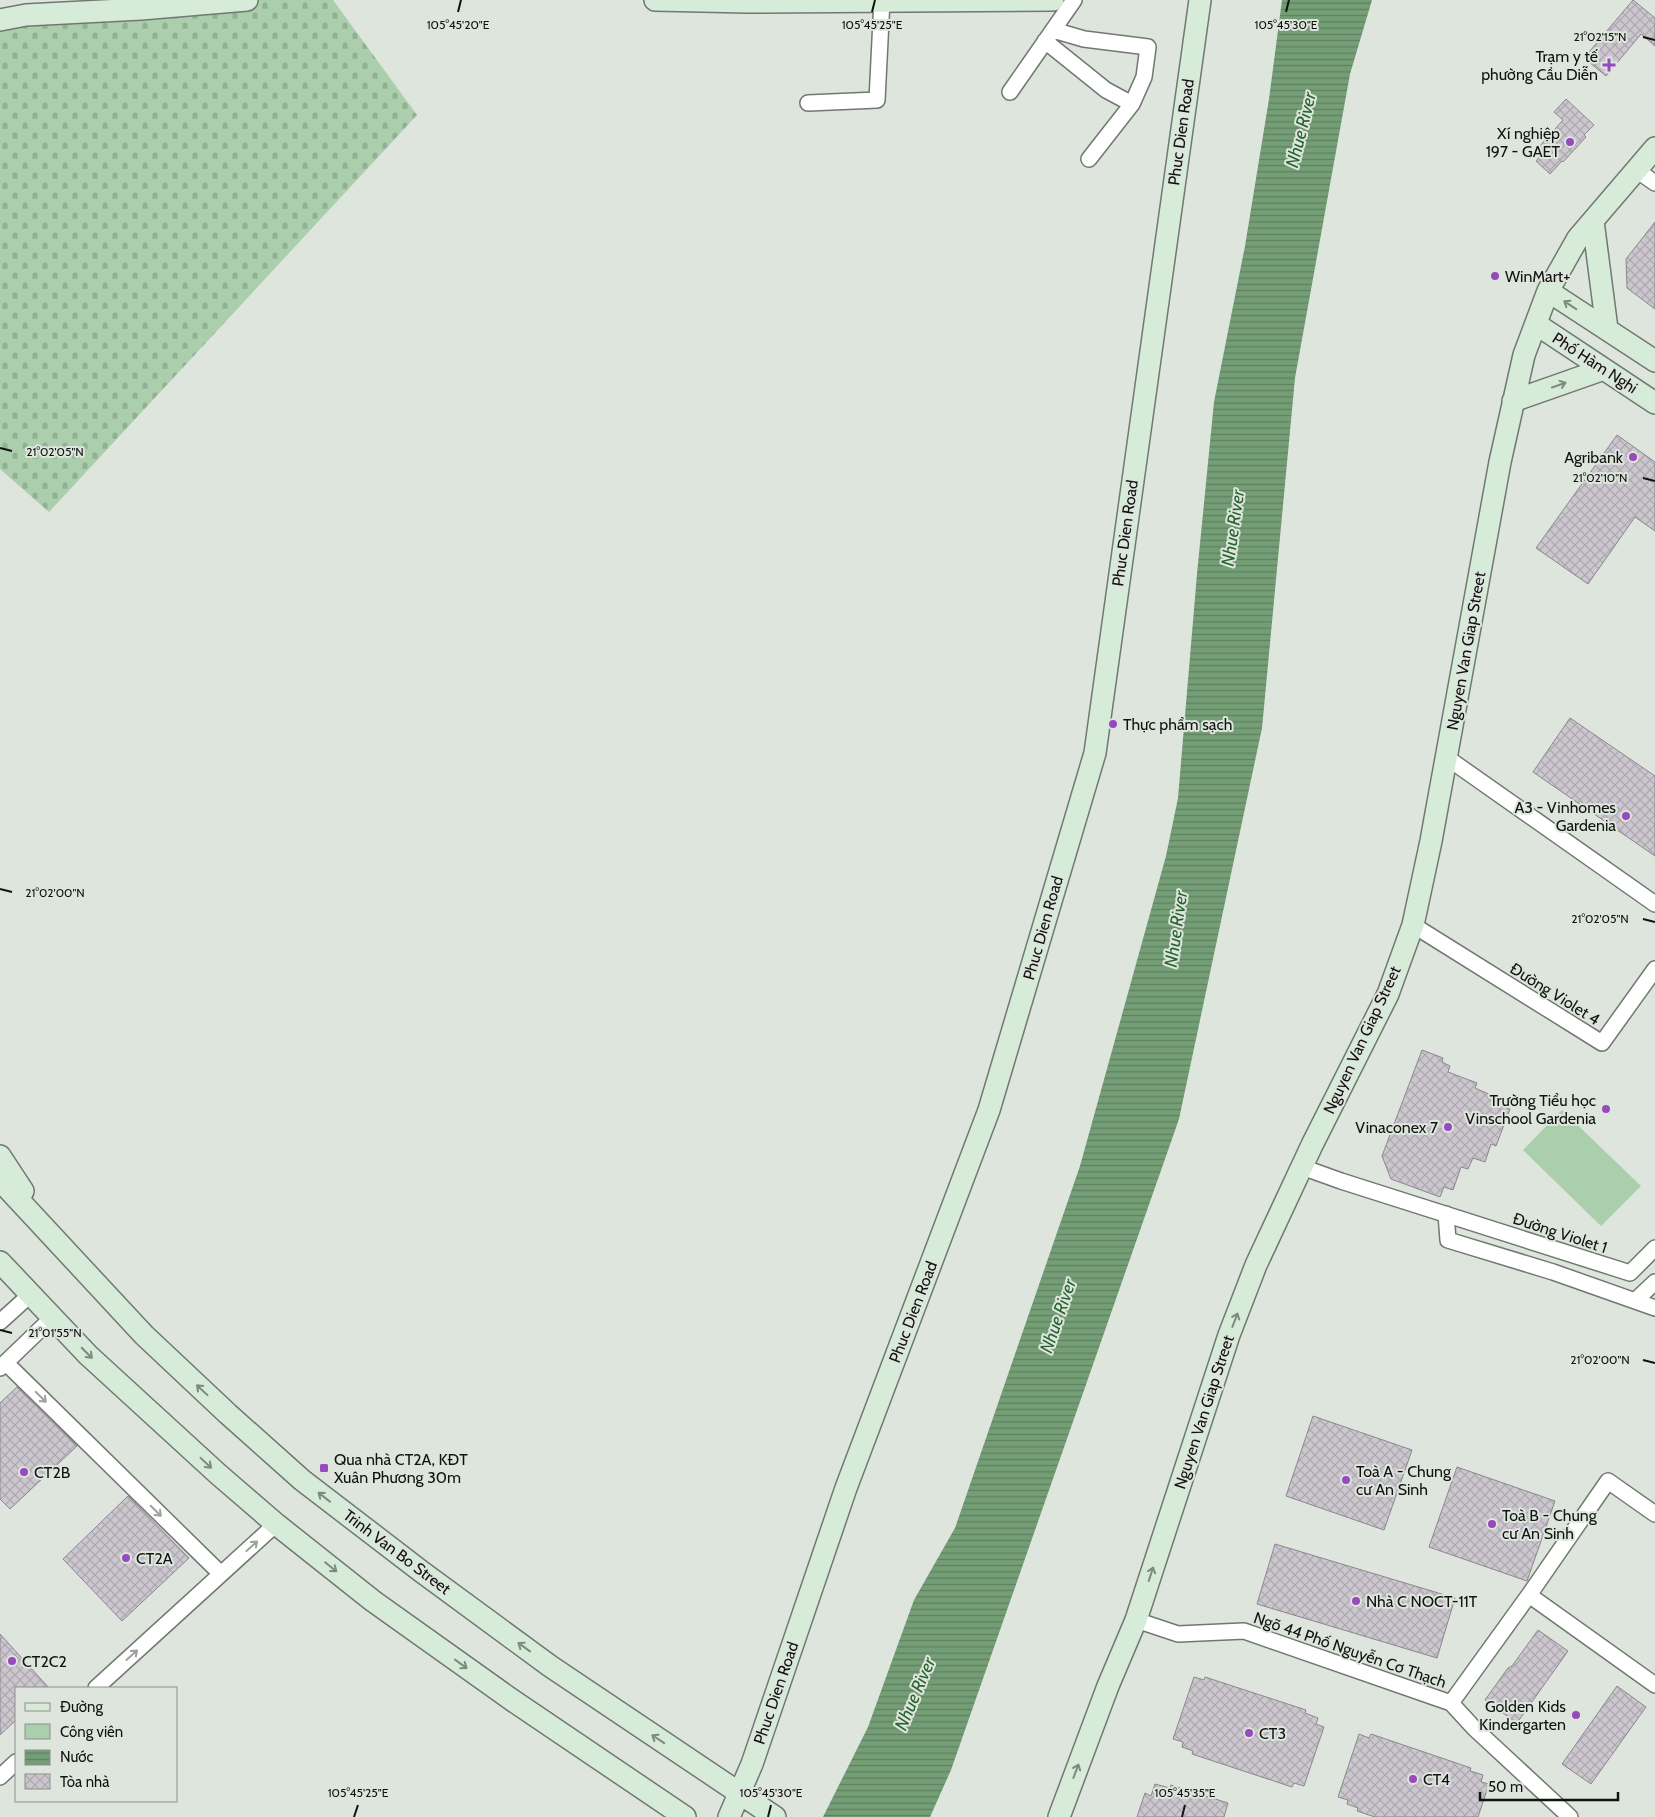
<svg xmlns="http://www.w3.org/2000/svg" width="1655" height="1817" viewBox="0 0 1655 1817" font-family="Cabin,sans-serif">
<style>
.green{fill:#abceac}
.cemetery{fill:url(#cemetery-stones)}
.water{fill:url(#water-rules)}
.building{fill:url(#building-cross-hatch);stroke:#8c878f}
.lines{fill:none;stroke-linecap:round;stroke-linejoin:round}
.street-casing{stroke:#717871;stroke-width:18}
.secondary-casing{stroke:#717871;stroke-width:24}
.street{stroke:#fff;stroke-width:15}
.secondary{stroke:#d6ebd8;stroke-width:21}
.oneway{stroke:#7d8a7e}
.oneway2{stroke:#9fa19f}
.ticks{fill:none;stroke:#101310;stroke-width:2}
.poi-dot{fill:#974abb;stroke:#dde5dd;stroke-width:2}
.labels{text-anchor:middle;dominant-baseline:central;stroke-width:4;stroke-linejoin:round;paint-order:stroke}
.poi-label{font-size:16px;fill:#101310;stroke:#dde5dd;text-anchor:start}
.street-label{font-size:16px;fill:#101310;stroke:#dde5dd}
.water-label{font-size:18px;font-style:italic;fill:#28642e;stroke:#dde5dd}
.ticks-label{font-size:12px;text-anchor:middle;fill:#101310;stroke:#dde5dd;stroke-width:4;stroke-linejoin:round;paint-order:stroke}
</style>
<defs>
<pattern id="cemetery-stones" width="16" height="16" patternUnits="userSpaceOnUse" patternTransform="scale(1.25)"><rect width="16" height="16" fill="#abceac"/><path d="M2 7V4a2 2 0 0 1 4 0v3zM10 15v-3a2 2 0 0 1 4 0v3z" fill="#92b093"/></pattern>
<pattern id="water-rules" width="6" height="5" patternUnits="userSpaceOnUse" patternTransform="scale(1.25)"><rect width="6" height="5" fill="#749e75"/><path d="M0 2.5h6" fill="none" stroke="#5e805f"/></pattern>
<pattern id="building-cross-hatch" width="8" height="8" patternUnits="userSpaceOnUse" patternTransform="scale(1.25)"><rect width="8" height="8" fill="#ccc6cf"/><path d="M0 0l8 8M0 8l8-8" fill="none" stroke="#aea9b1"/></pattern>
</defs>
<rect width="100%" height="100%" fill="#dde5dd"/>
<path class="green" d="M1562,1110L1641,1186L1601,1226L1523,1150Z"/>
<path class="cemetery" d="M241,0H333L417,115L49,512L0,469V20Z"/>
<path class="water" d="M1282,0H1372L1350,74L1295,378L1262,728L1179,1119L951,1770L930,1817H823L868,1727L914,1600L955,1528L1080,1166L1166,856L1178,798L1197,574L1214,402L1245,246L1269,99Z"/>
<path class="building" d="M1633,0L1655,18V46L1641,34L1606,76L1584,58Z
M1566,99L1594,125L1584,135L1586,137L1563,162L1562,161L1550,174L1536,161L1543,153L1538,148L1563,120L1554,112Z
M1655,222V309L1627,288L1626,259Z
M1617,435L1655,462V531L1635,517L1588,584L1536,548Z
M1570,718L1655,776V856L1533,772Z
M1422,1050L1443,1058L1442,1062L1450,1066L1448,1072L1477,1083L1475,1088L1493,1096L1491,1102L1510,1109L1496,1146L1491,1144L1485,1162L1473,1158L1468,1169L1461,1167L1453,1190L1444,1187L1440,1197L1391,1179L1382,1156Z
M17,1387L77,1446L10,1509L0,1499V1403Z
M1313,1416L1412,1450L1384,1530L1286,1496Z
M1457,1467L1555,1501L1527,1581L1429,1547Z
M128,1496L189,1558L122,1621L63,1559Z
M1275,1544L1455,1598L1437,1658L1257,1604Z
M1538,1630L1568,1651L1517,1723L1485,1700L1508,1668L1512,1666Z
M0,1634L49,1688H16V1720L0,1735Z
M1194,1677L1204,1680L1205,1677L1306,1710L1305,1713L1318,1718L1316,1724L1324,1727L1304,1786L1294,1783L1292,1787L1192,1754L1193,1751L1182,1747L1183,1742L1173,1739Z
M1617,1686L1646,1707L1591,1784L1562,1764Z
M1359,1734L1369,1738L1371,1734L1471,1768L1470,1771L1483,1775L1481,1782L1489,1784L1478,1817H1375L1357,1811L1358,1808L1347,1804L1348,1800L1338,1797Z
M1155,1784L1170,1788L1171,1785L1228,1803L1224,1817H1137L1145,1793L1151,1796Z"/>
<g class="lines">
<g class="street-casing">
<path id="street" d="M1045,41L1106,90L1132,104L1144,77L1148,47L1084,39L1053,30
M1010,92L1074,0
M808,103L877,100L882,0
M1089,159L1132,104
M1635,169L1655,183
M1446,757L1655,904
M1413,925L1602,1043L1655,969
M1302,1167L1341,1181L1630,1273L1655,1248
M1446,1214L1448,1240L1553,1272L1655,1308
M1636,1300L1655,1282
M0,1322L31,1294
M6,1363L221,1574
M0,1368L53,1317
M1529,1595L1655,1685
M1136,1620L1178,1634L1244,1631L1451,1703L1474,1728L1570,1817
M96,1688L276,1524
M1451,1703L1529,1595L1608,1481L1655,1514
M0,1777L16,1762"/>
</g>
<g class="secondary-casing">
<path id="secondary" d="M655,0L747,2L1053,0
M0,20L26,15L141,9L247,0
M1593,221L1607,329
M1548,291L1655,361
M1536,324L1655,403
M1513,401L1604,369
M0,1156L23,1191
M0,1180L144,1335L228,1414L302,1480L422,1572L550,1666L775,1817
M0,1262L88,1355L218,1474L276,1524L373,1601L512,1700L685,1817
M729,1817L752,1764L846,1488L989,1110L1095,753L1200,0
M1059,1817L1108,1686L1136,1620L1229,1335L1256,1265L1312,1145L1388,994L1413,925L1431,841L1500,462L1524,355L1548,291L1578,238L1655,148"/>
</g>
<use href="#street" class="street"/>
<use href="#secondary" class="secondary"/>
</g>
<defs><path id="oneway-shaft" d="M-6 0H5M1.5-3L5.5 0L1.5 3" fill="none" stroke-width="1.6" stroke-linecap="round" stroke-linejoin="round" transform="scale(1.25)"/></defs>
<g class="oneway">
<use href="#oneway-shaft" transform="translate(1570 305) rotate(-147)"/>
<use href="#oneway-shaft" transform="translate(1559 385) rotate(-19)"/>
<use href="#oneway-shaft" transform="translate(1235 1320) rotate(-69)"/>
<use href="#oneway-shaft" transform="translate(87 1353) rotate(45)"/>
<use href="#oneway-shaft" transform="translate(202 1390) rotate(-137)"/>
<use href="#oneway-shaft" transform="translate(206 1463) rotate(43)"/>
<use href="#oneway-shaft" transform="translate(324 1497) rotate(-142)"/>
<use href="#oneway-shaft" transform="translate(331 1567) rotate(39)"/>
<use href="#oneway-shaft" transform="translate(1151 1574) rotate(-72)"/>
<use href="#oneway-shaft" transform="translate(524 1647) rotate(-144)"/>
<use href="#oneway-shaft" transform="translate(461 1664) rotate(36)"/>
<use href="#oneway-shaft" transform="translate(658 1739) rotate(-146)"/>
<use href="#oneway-shaft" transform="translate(1076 1771) rotate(-69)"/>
</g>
<g class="oneway2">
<use href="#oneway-shaft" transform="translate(41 1397) rotate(45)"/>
<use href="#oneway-shaft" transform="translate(156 1511) rotate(45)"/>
<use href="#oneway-shaft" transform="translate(252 1546) rotate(-42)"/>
<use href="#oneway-shaft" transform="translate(132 1655) rotate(-42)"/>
</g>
<path class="ticks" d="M458,12L461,0M872,12L875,0M1286,12L1289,0M1643,37L1655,40M0,448L12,451M1643,478L1655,481M0,889L12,892M1643,919L1655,922M0,1330L12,1333M1643,1360L1655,1363M354,1817L358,1805M768,1817L771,1805M1182,1817L1185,1805"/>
<g class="poi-dot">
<path d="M1606.5 57.5h5v5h5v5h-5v5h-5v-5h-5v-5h5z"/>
<circle cx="1570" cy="142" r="5"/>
<circle cx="1495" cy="276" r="5"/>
<circle cx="1633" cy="457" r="5"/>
<circle cx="1113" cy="724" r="5"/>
<circle cx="1626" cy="816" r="5"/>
<circle cx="1606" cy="1109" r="5"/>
<circle cx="1448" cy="1127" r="5"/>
<rect x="319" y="1463" width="10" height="10" rx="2.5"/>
<circle cx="24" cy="1472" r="5"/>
<circle cx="1346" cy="1480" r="5"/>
<circle cx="1492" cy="1524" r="5"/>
<circle cx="126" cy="1558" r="5"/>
<circle cx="1356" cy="1601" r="5"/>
<circle cx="12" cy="1661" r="5"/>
<circle cx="1576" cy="1715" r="5"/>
<circle cx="1249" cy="1733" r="5"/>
<circle cx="1413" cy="1779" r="5"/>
</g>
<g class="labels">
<g class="poi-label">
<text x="1598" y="56" text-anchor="end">Trạm y tế<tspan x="1598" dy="18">phường Cầu Diễn</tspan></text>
<text x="1560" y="133" text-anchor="end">Xí nghiệp<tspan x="1560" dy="18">197 - GAET</tspan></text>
<text x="1505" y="276">WinMart+</text>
<text x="1623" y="457" text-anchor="end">Agribank</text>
<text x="1123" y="724">Thực phẩm sạch</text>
<text x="1616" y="807" text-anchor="end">A3 - Vinhomes<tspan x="1616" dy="18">Gardenia</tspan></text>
<text x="1596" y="1100" text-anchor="end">Trường Tiểu học<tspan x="1596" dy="18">Vinschool Gardenia</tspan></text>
<text x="1438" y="1127" text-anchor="end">Vinaconex 7</text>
<text x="334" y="1459">Qua nhà CT2A, KĐT<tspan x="334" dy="18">Xuân Phương 30m</tspan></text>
<text x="1356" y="1471">Toà A - Chung<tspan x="1356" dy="18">cư An Sinh</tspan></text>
<text x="34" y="1472">CT2B</text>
<text x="1502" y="1515">Toà B - Chung<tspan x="1502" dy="18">cư An Sinh</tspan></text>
<text x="136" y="1558">CT2A</text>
<text x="1366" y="1601">Nhà C NOCT-11T</text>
<text x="22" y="1661">CT2C2</text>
<text x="1566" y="1706" text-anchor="end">Golden Kids<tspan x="1566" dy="18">Kindergarten</tspan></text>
<text x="1259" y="1733">CT3</text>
<text x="1423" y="1779">CT4</text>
</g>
<g class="street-label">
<text transform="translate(1181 132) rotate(-82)">Phuc Dien Road</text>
<text transform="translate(1595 363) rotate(33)">Phố Hàm Nghi</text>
<text transform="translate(1125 533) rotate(-82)">Phuc Dien Road</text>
<text transform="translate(1466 651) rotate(-80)">Nguyen Van Giap Street</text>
<text transform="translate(1043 928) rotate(-74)">Phuc Dien Road</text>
<text transform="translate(1555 994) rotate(32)">Đường Violet 4</text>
<text transform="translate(1362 1040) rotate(-65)">Nguyen Van Giap Street</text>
<text transform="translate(1560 1233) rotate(18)">Đường Violet 1</text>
<text transform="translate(913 1312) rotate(-69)">Phuc Dien Road</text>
<text transform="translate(1204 1412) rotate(-72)">Nguyen Van Giap Street</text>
<text transform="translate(397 1552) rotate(37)">Trinh Van Bo Street</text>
<text transform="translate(1350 1650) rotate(19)">Ngõ 44 Phố Nguyễn Cơ Thạch</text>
<text transform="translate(776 1693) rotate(-71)">Phuc Dien Road</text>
</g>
<g class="water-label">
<text transform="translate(1301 130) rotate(-76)">Nhue River</text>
<text transform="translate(1233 528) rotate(-82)">Nhue River</text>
<text transform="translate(1176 929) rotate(-82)">Nhue River</text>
<text transform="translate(1058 1316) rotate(-71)">Nhue River</text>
<text transform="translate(915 1694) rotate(-67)">Nhue River</text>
</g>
</g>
<g class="ticks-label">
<text x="458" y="29">105°45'20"E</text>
<text x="872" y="29">105°45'25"E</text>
<text x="1286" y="29">105°45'30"E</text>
<text x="1600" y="41">21°02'15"N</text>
<text x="55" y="456">21°02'05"N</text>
<text x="1600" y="482">21°02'10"N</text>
<text x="55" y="897">21°02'00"N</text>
<text x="1600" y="923">21°02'05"N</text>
<text x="55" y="1337">21°01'55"N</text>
<text x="1600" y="1364">21°02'00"N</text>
<text x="358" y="1797">105°45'25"E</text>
<text x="771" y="1797">105°45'30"E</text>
<text x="1185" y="1797">105°45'35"E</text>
</g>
<rect x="15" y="1687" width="162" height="115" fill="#dde5dd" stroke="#8b918b"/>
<rect x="25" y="1703" width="25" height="8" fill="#d6ebd8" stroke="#8b918b"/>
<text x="60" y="1712" font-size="15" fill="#101310">Đường</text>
<rect x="25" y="1724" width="25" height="15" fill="#abceac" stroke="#8b918b"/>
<text x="60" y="1737" font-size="15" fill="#101310">Công viên</text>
<rect x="25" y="1750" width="25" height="15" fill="url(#water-rules)" stroke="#8b918b"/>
<text x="60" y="1762" font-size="15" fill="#101310">Nước</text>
<rect x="25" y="1774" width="25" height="15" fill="url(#building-cross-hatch)" stroke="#8b918b"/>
<text x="60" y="1787" font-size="15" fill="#101310">Tòa nhà</text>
<path d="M1480 1792v8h138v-8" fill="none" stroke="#101310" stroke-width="2.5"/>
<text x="1488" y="1792" font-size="15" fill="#101310" stroke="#dde5dd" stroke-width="4" paint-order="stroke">50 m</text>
</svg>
